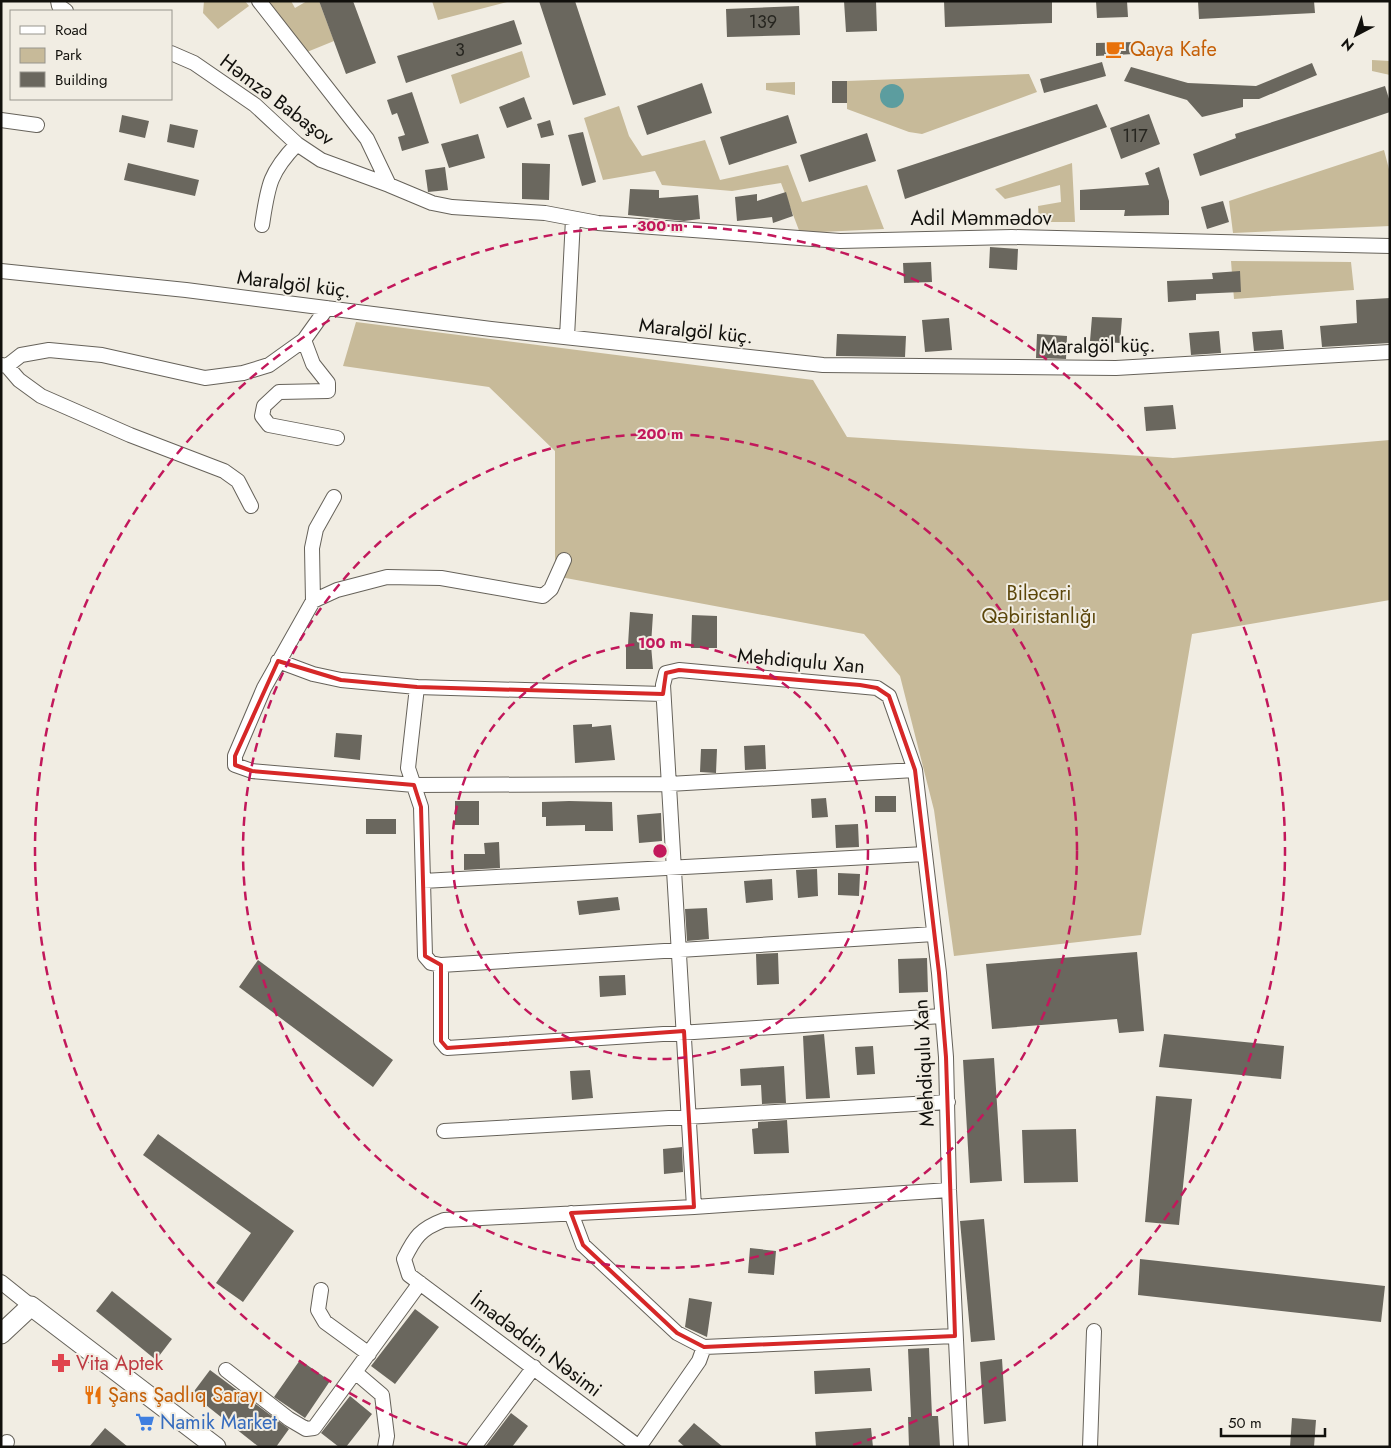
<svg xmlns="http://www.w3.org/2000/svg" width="1391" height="1448" viewBox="0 0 1391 1448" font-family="Jost,sans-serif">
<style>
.green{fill:#c7ba99}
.water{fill:#5c9d9f}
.building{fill:#6a675e}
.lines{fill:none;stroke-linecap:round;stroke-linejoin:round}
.minor-casing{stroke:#66625a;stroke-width:16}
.major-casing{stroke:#66625a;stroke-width:21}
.minor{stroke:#fff;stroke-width:14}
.major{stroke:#fff;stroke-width:19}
.marked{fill:none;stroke:#d62828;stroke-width:4;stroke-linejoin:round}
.ring{fill:none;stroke:#c2185b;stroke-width:2.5;stroke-dasharray:9 6}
.labels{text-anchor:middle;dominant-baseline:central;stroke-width:4;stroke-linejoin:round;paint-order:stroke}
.number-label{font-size:18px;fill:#272620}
.food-label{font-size:20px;fill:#c56008;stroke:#f1ede3;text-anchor:start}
.street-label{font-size:20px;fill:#11100c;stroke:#f1ede3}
.park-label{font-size:20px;fill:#5b460a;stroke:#f1ede3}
.health-label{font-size:20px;fill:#be3a42;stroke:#f1ede3;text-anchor:start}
.shop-label{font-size:20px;fill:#366cbe;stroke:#f1ede3;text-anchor:start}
.centre{fill:#c2185b;stroke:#f1ede3;stroke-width:2.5}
.ring-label{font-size:15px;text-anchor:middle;font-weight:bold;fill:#c2185b;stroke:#f1ede3;stroke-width:4;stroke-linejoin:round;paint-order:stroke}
</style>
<rect width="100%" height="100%" fill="#f1ede3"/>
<path class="green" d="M204,1H245L249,6L218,29L203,13Z
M271,1H291L295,8L307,1H319L334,41L307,52L269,2Z
M432,1H511L438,20Z
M522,51L530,77L460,104L451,75Z
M1372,60L1390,61V75L1372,71Z
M1029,74L1037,92L922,134L909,132L847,109V81Z
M795,82V95L766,90V83Z
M619,106L629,136L642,156L705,140L720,180L788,165L802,202L867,185L884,229L800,233L781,183L732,191L662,185L655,171L603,180L584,118Z
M1384,150L1390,173V226L1233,233L1229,201Z
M1072,163L1075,222H1039L1038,206L1061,202L1060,185L1005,199L995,189Z
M1231,261L1351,262L1354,290L1234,299Z
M356,322L813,380L847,437L1173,458L1390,440V600L1192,634L1141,935L954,956L934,810L900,676L864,634L555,576V451L489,387L343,366Z"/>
<path class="water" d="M880 96a12 12 0 1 1 24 0a12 12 0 1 1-24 0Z"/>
<path class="building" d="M319,1H353L376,63L346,74Z
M539,1H575L606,95L573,105Z
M844,1H876L877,31L846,32Z
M944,1H1052V23L945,27Z
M1096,1H1127L1128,17L1097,18Z
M1198,1H1314L1315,13L1199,19Z
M799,6L800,35L727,37L726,9Z
M514,20L522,44L406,83L397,56Z
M1134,42V54L1096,56V43Z
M1102,62L1106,76L1044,93L1040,79Z
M1312,63L1317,75L1259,99H1243V107L1202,117L1187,100L1124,81L1131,67L1188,83L1256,86Z
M832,81H847V103H832Z
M702,83L712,113L647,135L637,106Z
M1385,86L1390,102V112L1200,176L1193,154L1236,138L1235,134Z
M412,92L429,143L402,151L398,137L405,135L397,113L392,115L387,100Z
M524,97L532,119L507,128L499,107Z
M1097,104L1107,127L905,199L897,170Z
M1149,114L1160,144L1121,159L1110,128Z
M122,115L149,121L145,138L119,132Z
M788,115L797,143L729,165L720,137Z
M550,120L554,135L541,138L537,124Z
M170,124L198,130L194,148L167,142Z
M583,132L596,182L582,186L568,135Z
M867,133L876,161L809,182L800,155Z
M478,134L485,158L449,168L441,144Z
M128,163L199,180L195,196L124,180Z
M522,163L550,164L549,200L522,199Z
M445,167L448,190L428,192L425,170Z
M1159,167L1169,201V215L1124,216L1125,210H1080V190L1149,185L1145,173Z
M630,189L659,190V198L698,195L700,219L684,221L628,215Z
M786,192L793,216L773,223L772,217L737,221L735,197L757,194V201Z
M1223,201L1229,222L1207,229L1201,207Z
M990,247L1018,249L1017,270L989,268Z
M931,262L932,282L904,283L903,263Z
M1240,271L1241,292L1196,294V300L1168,302L1167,281L1213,279L1212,273Z
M1390,298V343L1322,347L1320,326L1357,323L1356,300Z
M1092,317L1122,318L1120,343L1090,341Z
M949,318L952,350L925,352L922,320Z
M1282,330L1284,349L1254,351L1252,332Z
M1219,331L1221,353L1191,355L1189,333Z
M837,334L906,336L905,357L836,356Z
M1037,334L1067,336L1066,359L1036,358Z
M1173,405L1176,429L1146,431L1144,407Z
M630,612L653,614L651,645L653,669H626V645H628Z
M692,615L717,616V648H691Z
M592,724V727L611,725L615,760L575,763L573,725Z
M336,733L362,735L360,760L334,757Z
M765,745L766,769L745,770L744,746Z
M701,749H717L716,773L700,772Z
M875,796H896V812H875Z
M826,798L828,817L812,818L811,799Z
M455,801H479V825H455Z
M569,801L612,802L613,831H585V825L546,826V817H542V802Z
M661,813L662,841L639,843L637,815Z
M366,819H396V834H366Z
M858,824L859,847L836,848L835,825Z
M499,842L500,868L464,870V854H485L484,843Z
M817,869L818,896L798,898L796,870Z
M838,873L860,874L859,896L838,895Z
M772,879L773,900L746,903L744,881Z
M618,897L620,910L579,915L577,901Z
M707,908L709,939L687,941L685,909Z
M1137,952L1144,1031L1119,1033L1117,1019L992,1029L986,964Z
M778,953L779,984L757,985L756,954Z
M927,958L928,992L899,993L898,959Z
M258,960L393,1060L373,1087L239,987Z
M625,975L626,995L600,997L599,976Z
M824,1034L830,1098L806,1099L803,1036Z
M1164,1034L1284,1046L1281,1079L1159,1067Z
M873,1046L875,1074L857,1075L855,1047Z
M994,1058L1002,1181L970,1183L963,1060Z
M784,1066L786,1103L762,1104L761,1085L741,1086L740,1069Z
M590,1070L593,1098L572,1100L570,1071Z
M1156,1096L1192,1099L1179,1225L1145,1222Z
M787,1120L789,1153L754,1154L752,1129L758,1128V1122Z
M1076,1129L1078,1182L1024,1183L1022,1130Z
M158,1134L294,1231L243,1302L216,1283L251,1233L143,1155Z
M682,1147L683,1172L664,1174L663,1149Z
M984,1219L995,1340L971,1342L960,1221Z
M750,1248L776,1251L774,1275L748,1273Z
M1140,1259L1385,1286L1381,1322L1138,1295Z
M112,1291L172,1339L156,1360L96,1311Z
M689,1298L712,1302L707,1337L685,1327Z
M415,1309L439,1327L395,1384L371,1366Z
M929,1348L932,1416H938L940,1447H909L908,1417H911L908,1349Z
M1002,1359L1006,1421L984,1424L980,1362Z
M300,1360L330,1381L305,1418L274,1397Z
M870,1368L872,1391L815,1394L814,1371Z
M210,1370L289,1429L276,1447H259L192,1394Z
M350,1396L372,1414L346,1447H339L321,1433Z
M511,1413L528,1426L512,1447H485Z
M1292,1418L1316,1420L1314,1447H1290Z
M694,1423L723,1447H685L678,1441Z
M105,1428L128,1447H89Z
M871,1428L873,1447H816L815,1432Z"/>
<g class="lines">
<g class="minor-casing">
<path id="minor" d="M58,1L59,6L66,11
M259,1L367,139L389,185L432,203L452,207L545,213L598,223L840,241L1012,237L1390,246
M171,53L194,63L255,105L297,144L321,160L389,185
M1,120L37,125
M262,225C268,186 269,173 297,144
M1,271L186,290L491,329L823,365L1116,368L1390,352
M567,337L573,219
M304,340L313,364L328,383V391L279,392L264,406L262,416L269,425L337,438
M1,365L7,366L19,380L41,396L130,435L224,471L238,481L251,506
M7,366L21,355L49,350L102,355L205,378L243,373L269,365L304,340L327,308
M564,560L551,589L543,596L441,578L387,577L337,590L313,601L264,688L235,756V765L252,771L414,785L669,784L915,770
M313,601L312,548L316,529L334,497
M278,661L313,674L341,680L417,687L663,694
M417,687L408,768L421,807L425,956L431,963L441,965L934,934
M423,881L925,854
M441,965V1041L447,1048L942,1016
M444,1131L948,1102
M694,1207L663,685L666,673L679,670L877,688L889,696L915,770L939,973L946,1057L949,1190L961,1447
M571,1213L583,1245L677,1333L704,1347L955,1336
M1,1282L31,1306
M321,1290L318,1310L325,1322L369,1354
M226,1370L289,1419L306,1429L314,1428L420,1283
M355,1372L382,1395L387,1436L385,1447
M2,1447L7,1442
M474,1447L534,1367
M639,1447L409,1275L404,1259C415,1237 420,1229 444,1220L694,1207L949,1190
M639,1447L699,1361L704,1347
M1090,1447L1094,1331"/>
</g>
<g class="major-casing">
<path id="major" d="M1,1334L31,1306L216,1447"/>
</g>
<use href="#minor" class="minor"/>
<use href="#major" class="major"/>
</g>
<path class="marked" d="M278,661L341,680L417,687L663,694L666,673L679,670L860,685L877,688L889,696L915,770L939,973L946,1057L955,1336L704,1347L677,1333L583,1245L571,1213L694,1207L684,1031L447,1048L441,1041V965L425,956L421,807L414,785L252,771L235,765V756Z"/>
<g class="ring">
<circle cx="660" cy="851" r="208"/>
<circle cx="660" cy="851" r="417"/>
<path d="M467 1445A625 625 0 1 1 853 1445"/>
</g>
<defs>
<g id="cafe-bare" transform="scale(1.5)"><path d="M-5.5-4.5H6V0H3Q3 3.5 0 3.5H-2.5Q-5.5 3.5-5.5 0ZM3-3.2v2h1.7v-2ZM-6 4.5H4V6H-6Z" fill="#e8710a" stroke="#f1ede3" stroke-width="2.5" paint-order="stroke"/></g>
<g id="pharmacy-bare" transform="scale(1.5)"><path d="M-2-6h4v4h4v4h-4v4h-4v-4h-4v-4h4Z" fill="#e0444e" stroke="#f1ede3" stroke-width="2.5" paint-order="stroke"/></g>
<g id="restaurant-bare" transform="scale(1.5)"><path d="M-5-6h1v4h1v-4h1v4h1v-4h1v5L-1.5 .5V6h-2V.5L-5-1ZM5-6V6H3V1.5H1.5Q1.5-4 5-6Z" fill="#e8710a" stroke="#f1ede3" stroke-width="2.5" paint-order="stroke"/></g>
<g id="supermarket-bare" transform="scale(1.5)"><path d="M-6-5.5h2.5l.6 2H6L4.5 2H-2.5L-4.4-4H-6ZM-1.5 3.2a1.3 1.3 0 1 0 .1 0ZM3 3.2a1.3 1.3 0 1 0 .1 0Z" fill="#3f7fe0" stroke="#f1ede3" stroke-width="2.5" paint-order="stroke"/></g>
</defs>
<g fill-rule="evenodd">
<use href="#cafe-bare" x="1115" y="49"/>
<use href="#pharmacy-bare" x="61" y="1363"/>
<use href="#restaurant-bare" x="93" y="1395"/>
<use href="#supermarket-bare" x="145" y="1422"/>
</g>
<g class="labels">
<g class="number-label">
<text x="763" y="22">139</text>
<text x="460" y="50">3</text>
<text x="1135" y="136">117</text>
</g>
<g class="food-label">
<text x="1130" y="49">Qaya Kafe</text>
<text x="108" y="1395">Şans Şadlıq Sarayı</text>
</g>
<g class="street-label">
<text transform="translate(277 100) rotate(37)">Həmzə Babaşov</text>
<text x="981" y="218">Adil Məmmədov</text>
<text transform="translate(294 284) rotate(7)">Maralgöl küç.</text>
<text transform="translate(696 331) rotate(6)">Maralgöl küç.</text>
<text transform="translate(1098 346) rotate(-1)">Maralgöl küç.</text>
<text transform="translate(801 661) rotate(5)">Mehdiqulu Xan</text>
<text transform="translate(924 1063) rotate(-93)">Mehdiqulu Xan</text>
<text transform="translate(536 1345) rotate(37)">İmadəddin Nəsimi</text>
</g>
<g class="park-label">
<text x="1039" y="593">Biləcəri<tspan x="1039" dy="23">Qəbiristanlığı</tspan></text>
</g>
<g class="health-label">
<text x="76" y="1363">Vita Aptek</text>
</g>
<g class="shop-label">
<text x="160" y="1422">Namik Market</text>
</g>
</g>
<circle cx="660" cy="851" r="8" class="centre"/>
<g class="ring-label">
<text x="660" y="231">300 m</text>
<text x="660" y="439">200 m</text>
<text x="660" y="648">100 m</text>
</g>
<rect width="1391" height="1448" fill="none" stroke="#11100c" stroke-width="5"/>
<rect x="10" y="10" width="162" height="90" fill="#f1ede3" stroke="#97958d"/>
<rect x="20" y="26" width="25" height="8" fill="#ffffff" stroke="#97958d"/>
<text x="55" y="35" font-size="15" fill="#11100c">Road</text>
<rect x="20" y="48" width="25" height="15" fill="#c7ba99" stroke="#97958d"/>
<text x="55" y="60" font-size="15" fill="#11100c">Park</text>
<rect x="20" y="72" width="25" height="15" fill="#6a675e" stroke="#97958d"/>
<text x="55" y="85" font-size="15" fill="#11100c">Building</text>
<g transform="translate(1356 35) rotate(221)" stroke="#f1ede3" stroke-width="4" paint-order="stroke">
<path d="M0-4L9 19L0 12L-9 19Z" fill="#11100c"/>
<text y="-8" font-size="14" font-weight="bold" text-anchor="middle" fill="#11100c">N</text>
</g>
<path d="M1221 1428v8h104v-8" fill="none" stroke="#11100c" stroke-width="2.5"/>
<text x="1228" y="1428" font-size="15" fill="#11100c" stroke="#f1ede3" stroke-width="4" paint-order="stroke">50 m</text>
</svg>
